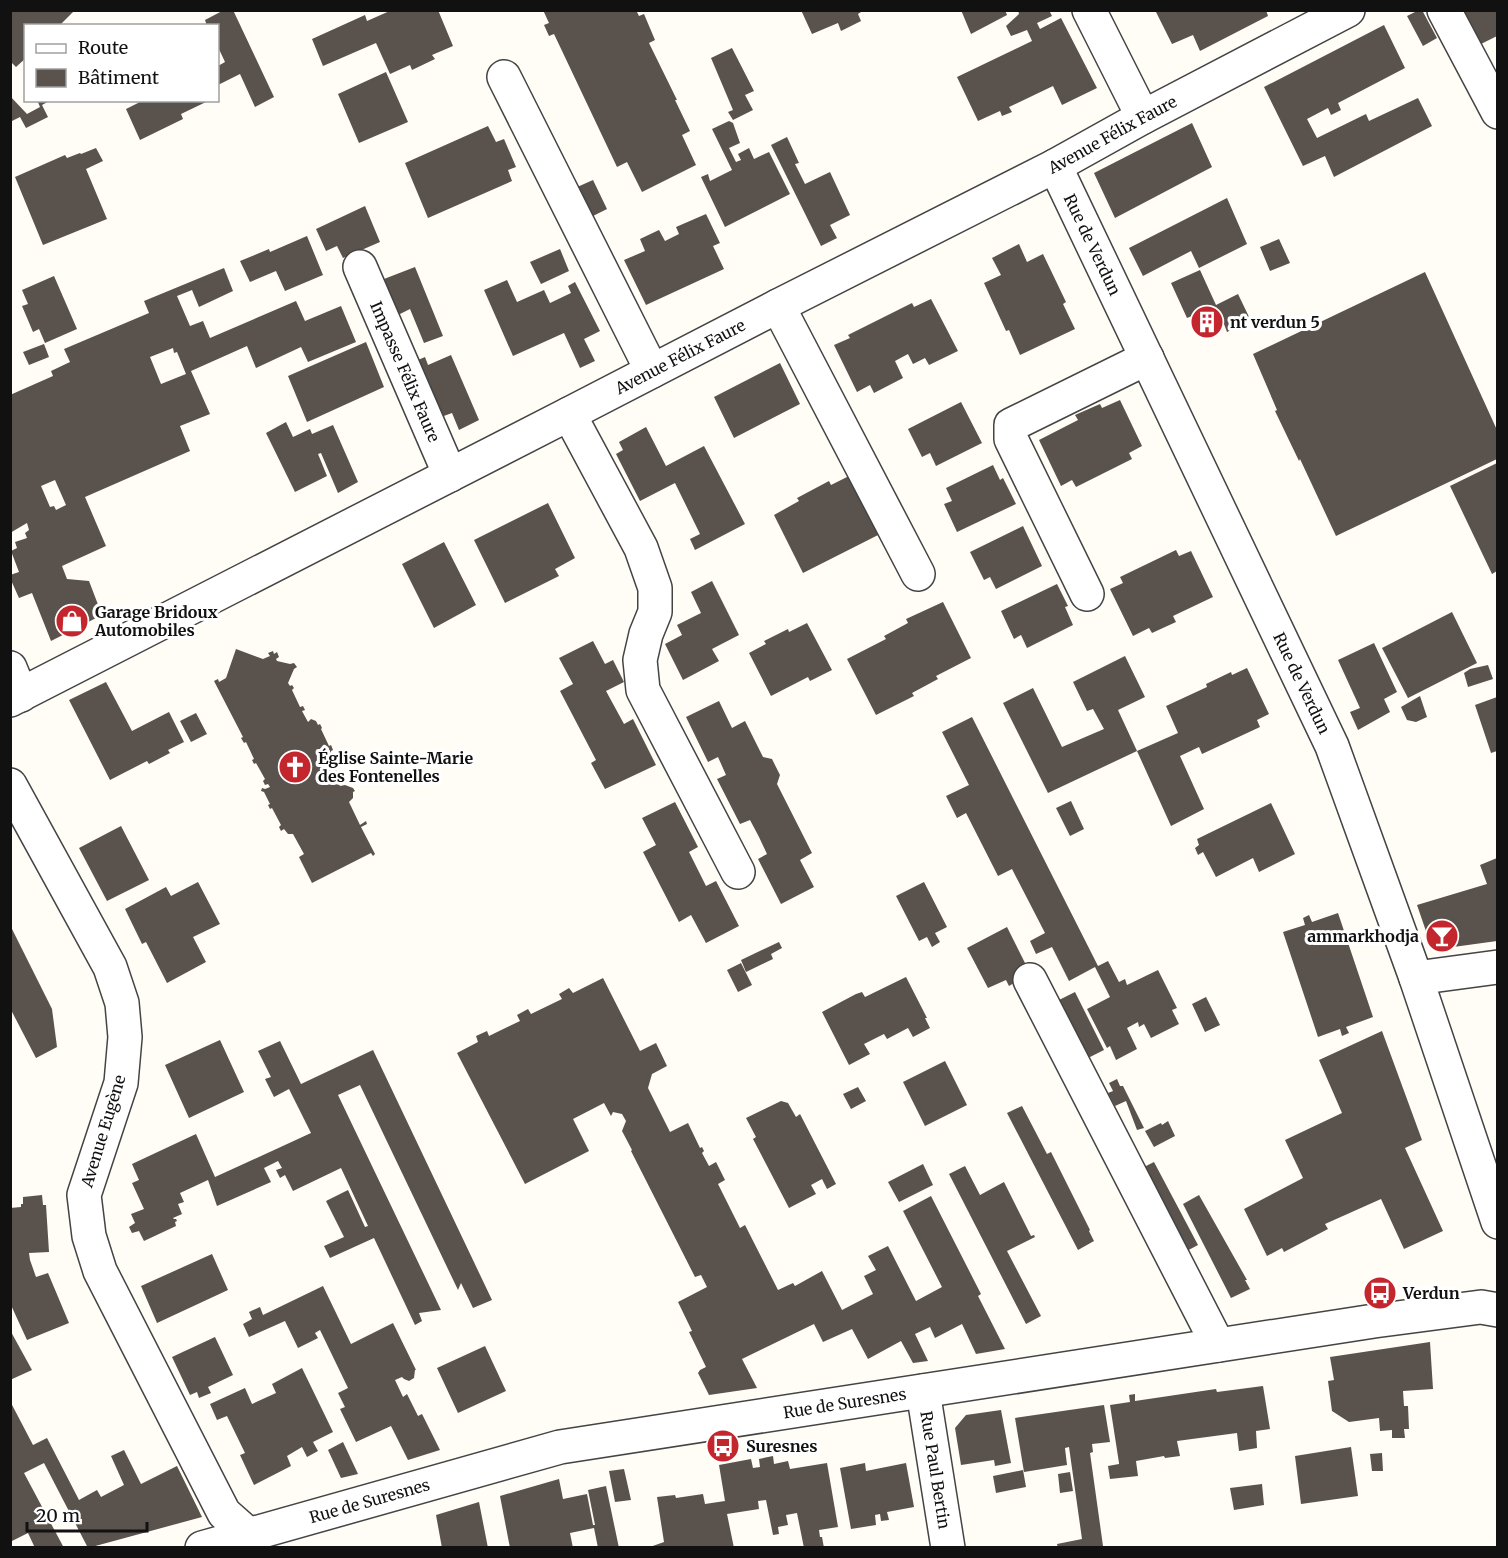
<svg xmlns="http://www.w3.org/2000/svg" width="1508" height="1558" viewBox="0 0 1508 1558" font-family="Merriweather,serif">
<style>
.building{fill:#5a524d;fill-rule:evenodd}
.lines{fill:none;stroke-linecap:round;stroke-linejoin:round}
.minor-casing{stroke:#444;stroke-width:36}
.minor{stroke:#fff;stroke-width:33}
.labels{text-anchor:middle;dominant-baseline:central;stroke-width:6;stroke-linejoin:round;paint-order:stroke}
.street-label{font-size:16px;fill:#111;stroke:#fff}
.poi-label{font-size:16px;font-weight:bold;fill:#111;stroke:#fff;text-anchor:start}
</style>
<rect width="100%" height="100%" fill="#fffdf5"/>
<path class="building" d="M10,10H75L59,26H26V58L16,67L10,61Z
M224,10H233L274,97L255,107L240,74L218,85V66L225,62L218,47V26H207L205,20Z
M392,10H438L453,46L432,55L435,59L412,70L410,65L390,74L376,43L323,66L312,39L365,15L367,21Z
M543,10H636L639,16L644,14L655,40L649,43L677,100H675L690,131L682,135L696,165L642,192L627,162L617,167L554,34L549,36L544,25L549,23Z
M801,10H864L858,14L861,21L841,31L838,23L812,34Z
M961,10H1005L1007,15L971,34Z
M1018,10H1049L1052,16L1037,23L1040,29L1061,18L1097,88L1062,105L1053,86L1009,107L1012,112L1002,116L1000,111L978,121L957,77L1032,41L1027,30L1011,36L1006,26L1019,14Z
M1155,10H1266L1268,16L1200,51L1193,35L1172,44Z
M1419,10H1422L1437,38L1423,46L1407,16Z
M1456,10H1497V36L1473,48Z
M1384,25L1405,68L1338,103L1341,110L1331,115L1328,108L1307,119L1317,138L1366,114L1369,121L1418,98L1432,126L1334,177L1325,156L1303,166L1264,87Z
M732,48L754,91L745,95L753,110L733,120L728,112L733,110L711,58Z
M386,72L408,122L359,143L338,94Z
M10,96L27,114L40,107L37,100H51L42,105L48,117L26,128L20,117L10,122Z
M144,100H205L206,102L181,114L183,119L140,140L126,109Z
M729,121L733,123L740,143L729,148L736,162L741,160L738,154L749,148L754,159L769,152L790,194L725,227L701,177L708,174L710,181L732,170L712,129Z
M1192,123L1212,167L1115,218L1094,173Z
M488,126L496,142L504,139L516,167L508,170L512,181L428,218L405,163Z
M787,137L799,163L795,164L805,184L830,172L850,215L830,225L837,238L821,246L771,145Z
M96,148L103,161L86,169L107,219L43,245L15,177L65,155L67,158L80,153L81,154Z
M593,180L607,209L589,218L575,188Z
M1227,198L1247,244L1199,268L1191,251L1143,276L1129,248Z
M365,206L380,242L343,258L337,246L326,251L316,229Z
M706,214L720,243L713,246L724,269L646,305L624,260L645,251L640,239L659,230L665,241L679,234L676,227Z
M307,236L323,275L285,291L276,271L250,282L240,261L269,249L270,252Z
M1279,239L1290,263L1270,271L1260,247Z
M1019,244L1027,262L1043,254L1066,302L1063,304L1075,329L1020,355L1009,330L1006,331L984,283L1001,275L992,258Z
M560,249L569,271L541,284L530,262Z
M415,267L443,336L424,343L410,309L398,315L384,279Z
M224,268L233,291L199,307L192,290L177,296L190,326L203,321L210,338L296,301L305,321L341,306L356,342L308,362L301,347L256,368L247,346L191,371L210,414L180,426L190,451L85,497L106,546L62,566L67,579L89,581L102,615L51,641L32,593L19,598L10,578V575L19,572L11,551L17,548L15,542L27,538L25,533L29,530L27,523L10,533V395L53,376L51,371L70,362L64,349L149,313L144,301ZM173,348L174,353L177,352L186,374L161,384L150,357ZM55,480L66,505L56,510L54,506L50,507L41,486Z
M1200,270L1216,305L1238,294L1251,321L1227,332L1224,324L1198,336L1190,320L1212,308L1187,318L1171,283Z
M1425,272L1497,430V459L1336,536L1300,459L1299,461L1275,411L1277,410L1253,354Z
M54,276L77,329L45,343L39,329L33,332L22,306L28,304L22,290Z
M507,280L517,302L544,290L550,303L571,293L568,286L575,282L600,331L584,339L595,361L580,368L564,333L513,356L484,290Z
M931,299L958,351L929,365L925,358L913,364L908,354L895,361L903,378L874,393L870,385L857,392L834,345L850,338L848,335L912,303L914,307Z
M366,342L384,387L307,422L288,376Z
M44,344L49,357L29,365L23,352Z
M451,355L479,420L459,430L452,413L441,417L418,360L425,357L428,365Z
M780,363L800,404L734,438L714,397Z
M1120,400L1142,446L1129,453L1132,459L1076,487L1072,480L1061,486L1039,440L1078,420L1075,415L1100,404L1102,408Z
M961,402L982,443L936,466L930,453L922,457L908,429Z
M286,422L293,437L310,429L312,434L333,425L358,482L338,493L321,453L318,454L327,476L295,492L266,433Z
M646,427L666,466L704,446L745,524L695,550L690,539L700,534L675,483L640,501L616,454L623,450L619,442Z
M1497,463V571L1492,574L1450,486Z
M993,465L1000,480L1003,478L1016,504L957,532L944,504L952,501L946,488Z
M857,472L886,531L803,573L774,515L799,501L797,498L829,481L831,485Z
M548,503L575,558L555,569L559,576L505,603L474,540Z
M1023,526L1042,566L996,589L990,577L984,580L970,552Z
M444,542L476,605L434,628L402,564Z
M1176,550L1179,556L1191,551L1213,597L1173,616L1176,622L1152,633L1149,628L1133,636L1110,589L1123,583L1120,577Z
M712,581L739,635L712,649L719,661L683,680L665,644L682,635L677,625L701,613L691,592Z
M1057,584L1068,606L1065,607L1073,625L1027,648L1021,635L1014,639L1001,611Z
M943,602L971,658L936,676L938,679L912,693L914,696L876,715L847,659L886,639L884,636L908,623L906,619Z
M1452,612L1477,663L1408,698L1382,648Z
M807,623L832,670L810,681L808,677L771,696L749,653L766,644L764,641L788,629L789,632Z
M593,641L605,664L613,660L624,682L606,691L624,724L633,719L656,765L605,789L591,763L596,760L560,691L573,684L559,658Z
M1374,643L1397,692L1384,699L1390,712L1358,730L1350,712L1360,708L1338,660Z
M236,649L263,659L270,656L268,653L273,651L274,654L277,652L279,657L276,659L277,661L290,664L294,663L297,667L294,669L288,683L290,686L292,685L294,688L292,690L300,707L303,706L305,710L302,711L308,722L311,719L316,721L318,725L320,724L322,728L321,729L329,746L331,745L333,750L331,751V758L328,761L333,772L336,770L338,775L335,776L340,786L345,785L353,788L355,791L353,792V798L349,802L360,825L366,821L367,824L361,827L375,854L373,856L371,853L312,883L299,857L304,854L293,834H288L284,829L281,831L279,827L281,825L272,808L270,809L268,805L270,804L264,792L261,791L262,788L265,789L270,787L268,784L265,785L263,781L265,779L256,763L254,764L252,760L254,759L246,742L244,743L241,738L243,737L214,681L218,679L219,682L226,678Z
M1125,656L1145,697L1118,710L1137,751L1048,793L1003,703L1033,688L1062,747L1104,729L1093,709L1087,711L1073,682Z
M1488,665L1493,679L1468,687L1464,673L1470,669Z
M1247,668L1269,714L1257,720L1260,727L1202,754L1199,747L1180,756L1204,809L1171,826L1137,751L1178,733L1166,706L1207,687L1206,684L1231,672L1232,675Z
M106,682L132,731L169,712L184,742L168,750L170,753L149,764L147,761L110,780L69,700Z
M1420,696L1427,717L1416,722L1407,720L1401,707Z
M1497,697V751L1491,753L1475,705Z
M719,701L732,728L745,721L763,757L772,759L780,775L777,784L812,853L800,860L814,887L781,904L758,859L767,854L759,837L750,820L740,824L717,779L726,775L718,757L708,762L686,717Z
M196,713L207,734L191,742L180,721Z
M972,717L1098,966L1108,961L1119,982L1125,979L1127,985L1158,970L1177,1008L1172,1010L1179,1024L1151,1038L1144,1024L1139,1027L1138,1022L1127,1028L1137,1049L1116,1060L1110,1046L1107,1048L1087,1009L1110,997L1095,967L1069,981L1052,947L1036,954L1030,941L1045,933L1012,869L998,876L966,813L957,818L946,796L969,785L942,732Z
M1071,801L1084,829L1070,836L1056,808Z
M675,802L698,847L689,852L706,886L716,881L739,926L706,943L691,915L679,922L643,852L656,845L642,818Z
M1271,803L1295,854L1259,872L1253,858L1216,877L1203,852L1198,855L1195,848L1199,845L1197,839Z
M121,826L149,880L107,901L79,848Z
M1497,858V910L1496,911L1497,941L1446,948L1428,937L1417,905L1487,884L1480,865Z
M198,882L220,924L193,937L206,962L167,983L146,942L142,944L125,909L166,887L171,896Z
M924,882L947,927L935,933L940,942L932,947L927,937L919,941L896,896Z
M1338,913L1373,1017L1346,1027L1349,1033L1342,1036L1340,1029L1318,1037L1283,932L1305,925L1303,918L1309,915L1312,922Z
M10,925L52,1009L57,1047L36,1058L10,1008Z
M1007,927L1028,969L1019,980L1009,986L1006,980L988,988L967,948Z
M779,942L782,948L771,954L773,959L746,972L741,960Z
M741,963L752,985L738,992L727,970Z
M906,977L927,1018H925L930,1028L913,1037L908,1028L887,1039L884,1034L864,1044L870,1054L849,1065L822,1012L856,994L862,992L865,997Z
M603,978L640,1051L656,1043L667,1066L652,1074L648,1088L670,1132L688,1123L700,1148L702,1147L704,1151L702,1153L709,1166L716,1162L725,1180L718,1184L740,1228L745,1225L778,1290L793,1283L795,1286L822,1271L842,1310L873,1294L864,1276L876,1270L868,1256L888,1246L916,1301L942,1287L903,1211L931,1196L981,1294L978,1296L1005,1349L976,1354L962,1324L935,1338L930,1327L915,1334L928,1361L913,1363L901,1341L868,1359L852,1329L823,1342L814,1324L742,1359L757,1388L709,1395L698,1373L700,1370L706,1367L689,1332L692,1331L678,1302L707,1287L701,1275L695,1277L631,1151L632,1150L622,1131L626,1121L622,1114L613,1112L611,1116L604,1103L573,1119L589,1151L525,1184L457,1053L478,1042L476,1036L487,1031L489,1036L520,1021L517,1015L528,1009L531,1014L562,999L559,994L569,988L573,993Z
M1075,992L1104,1050L1088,1058L1057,1001Z
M1206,997L1220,1025L1205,1032L1192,1004Z
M1382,1031L1422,1140L1405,1148L1443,1231L1404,1249L1381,1199L1325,1224L1328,1229L1284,1252L1282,1248L1267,1256L1244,1209L1303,1178L1285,1140L1342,1113L1319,1060Z
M220,1040L244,1092L189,1118L165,1065Z
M280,1041L301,1084L373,1050L492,1300L473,1308L461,1283L458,1290L360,1085L338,1095L441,1310L419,1313L422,1321L415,1325L374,1238L330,1258L324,1246L344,1237L326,1201L348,1190L365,1227L368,1226L341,1168L293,1191L285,1175L280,1178L276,1170L282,1168L278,1161L264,1168L271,1182L217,1206L208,1180L180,1193L184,1202L178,1204L182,1214L173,1218L174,1219H176L177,1221L175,1222L176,1226L144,1241L139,1231L132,1233L129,1227L135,1223L131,1214L144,1209L132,1183L139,1180L132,1164L196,1134L215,1177L311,1133L289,1089L274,1097L265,1079L271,1077L258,1051Z
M945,1061L967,1105L925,1126L903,1082Z
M1117,1079L1120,1086H1123L1144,1128L1137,1130L1126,1101L1115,1106L1108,1093L1113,1091L1109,1083Z
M858,1087L866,1101L851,1109L843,1094Z
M781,1101L788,1103L796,1117L800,1114L836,1184L827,1189L822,1179L811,1185L816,1194L789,1208L753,1139L756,1137L746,1118Z
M1022,1106L1047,1154L1051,1152L1090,1230L1089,1231L1094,1241L1078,1250L1007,1113Z
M1168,1121L1175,1136L1154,1147L1145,1131L1161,1123L1162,1125Z
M1154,1162L1198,1245L1181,1254L1138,1170Z
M923,1164L933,1185L899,1202L888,1182Z
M965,1166L980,1195L1004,1182L1031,1236L1034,1235L1035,1237L1007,1251L1041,1316L1026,1324L949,1174Z
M42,1195L43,1205H46L49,1252L29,1253L30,1260L36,1277L48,1273L69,1323L27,1340L10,1303V1208L21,1207V1204H23V1197Z
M1199,1195L1247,1280H1245L1250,1289L1231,1298L1183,1204Z
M212,1254L228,1290L157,1323L141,1286Z
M323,1286L351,1344L393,1323L416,1370H415L414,1378L409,1381L404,1379L402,1377L395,1380L403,1397L407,1394L418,1416L422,1414L440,1450L408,1460L391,1426L356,1442L340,1409L345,1407L338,1393L348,1388L320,1330L315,1333L318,1338L298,1348L285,1321L249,1337L243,1324L252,1319L249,1312L260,1307L263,1315Z
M10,1330L32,1370L10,1380Z
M215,1337L233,1375L208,1387L211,1393L199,1398L197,1392L190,1395L172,1357Z
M1430,1342L1433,1389L1403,1391L1404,1406H1408L1409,1429H1404L1405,1438H1392V1430L1380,1431L1379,1418L1349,1422L1332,1411L1328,1381L1334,1380L1330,1357Z
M485,1346L506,1391L458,1413L437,1368Z
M302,1368L333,1432L313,1442L318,1451L307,1457L302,1447L287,1456L291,1466L254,1485L240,1455L245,1453L227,1416L217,1420L210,1404L245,1388L252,1404L276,1393L272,1384Z
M1263,1386L1270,1429L1256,1431L1257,1448L1239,1451L1237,1433L1177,1441L1180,1456L1165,1458L1164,1456L1136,1461L1138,1476L1110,1479L1108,1466L1119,1464V1463L1110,1405L1130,1402L1129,1395L1135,1394V1401L1216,1389L1217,1392Z
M10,1401L33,1445L47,1438L79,1500L97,1490L101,1497L124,1485L111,1456L124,1450L141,1484L177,1466L202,1517L88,1548L44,1463L24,1473L64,1548H35L28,1533L10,1542Z
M1104,1405L1110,1442L1092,1444L1093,1452L1090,1453L1103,1546L1058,1548L1057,1544L1082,1539L1069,1447L1065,1448L1067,1465L1024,1472L1015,1418Z
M1001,1410L1011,1463L995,1466L994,1460L961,1465L955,1428L966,1415Z
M343,1442L358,1474L341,1478L328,1450Z
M1351,1447L1358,1496L1301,1504L1295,1456Z
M1382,1453L1383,1471H1372L1370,1454Z
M773,1456L774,1464L788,1461L790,1469L827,1463L838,1527L819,1530L820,1537H822L824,1548H804L797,1513L786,1515L788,1525L778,1527L779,1534L773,1535L766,1500L758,1501L759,1509L727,1514L734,1548H647L664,1542L657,1497L675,1495L676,1498L703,1494L705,1504L725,1501L719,1465L751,1459L753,1468L760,1467L759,1459Z
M865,1463L866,1471L906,1463L914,1507L887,1512L889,1520L881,1521L880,1514L875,1515L876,1525L851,1529L840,1468Z
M624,1469L631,1500L615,1502L609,1471Z
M1023,1470L1026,1487L996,1493L993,1476Z
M1070,1472L1073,1491L1060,1493L1058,1474Z
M559,1479L563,1499L587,1494L593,1525H595L588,1490L606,1486L619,1548H598L594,1528L570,1533L573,1548H510L500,1496Z
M1262,1484L1264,1505L1234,1510L1230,1488Z
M479,1502L488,1548H442L436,1515Z"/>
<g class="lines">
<g class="minor-casing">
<g id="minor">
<path d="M1089,10L1143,117"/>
<path d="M1444,10L1498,112"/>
<path d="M504,77L652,371"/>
<path id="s1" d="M1055,166L1332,746L1416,978L1498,1222"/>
<path id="s2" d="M360,267L450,475"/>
<path d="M778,306L918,574"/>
<path d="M569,414L641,548L655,588V612L646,634L640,660L643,690L738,872"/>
<path d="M1087,594L1011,439V425L1147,358"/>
<path d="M10,668L21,695"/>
<path id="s3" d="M10,700L569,414L778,306L1055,166L1143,117L1348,10"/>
<path d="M10,785L110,967L122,1003L125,1037L121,1083L84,1195L89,1236L100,1271L224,1513L249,1535L251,1548"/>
<path d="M1416,978L1498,967"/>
<path d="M1030,980L1218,1345"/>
<path id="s4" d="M923,1391L948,1548"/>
<path id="s5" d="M202,1548L560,1447L1374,1321L1481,1307L1498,1310"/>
</g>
</g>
<use href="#minor" class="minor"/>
</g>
<defs>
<g id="building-disc" transform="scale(1.725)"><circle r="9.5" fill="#c4262e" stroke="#fff"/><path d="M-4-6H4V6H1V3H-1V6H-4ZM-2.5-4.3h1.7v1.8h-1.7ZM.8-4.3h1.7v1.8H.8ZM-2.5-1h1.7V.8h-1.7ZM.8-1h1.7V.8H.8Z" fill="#fff"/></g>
<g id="shop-disc" transform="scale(1.725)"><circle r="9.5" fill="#c4262e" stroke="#fff"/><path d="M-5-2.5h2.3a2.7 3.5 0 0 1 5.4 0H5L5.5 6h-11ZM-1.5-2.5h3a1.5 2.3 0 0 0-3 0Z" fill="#fff"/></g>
<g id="church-disc" transform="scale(1.725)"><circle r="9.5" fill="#c4262e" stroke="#fff"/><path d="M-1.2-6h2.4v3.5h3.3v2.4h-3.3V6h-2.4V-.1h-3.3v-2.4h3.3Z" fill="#fff"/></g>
<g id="bar-disc" transform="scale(1.725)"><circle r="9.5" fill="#c4262e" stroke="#fff"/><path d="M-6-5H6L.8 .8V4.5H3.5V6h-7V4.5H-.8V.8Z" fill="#fff"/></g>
<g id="bus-disc" transform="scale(1.725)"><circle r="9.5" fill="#c4262e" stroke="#fff"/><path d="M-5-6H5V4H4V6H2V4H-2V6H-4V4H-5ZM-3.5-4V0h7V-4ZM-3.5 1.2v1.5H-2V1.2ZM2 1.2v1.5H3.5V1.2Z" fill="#fff"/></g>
</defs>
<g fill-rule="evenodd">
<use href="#building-disc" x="1207" y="322"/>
<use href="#shop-disc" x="72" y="621"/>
<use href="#church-disc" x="295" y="767"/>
<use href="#bar-disc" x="1442" y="936"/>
<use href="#bus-disc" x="1380" y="1293"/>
<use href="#bus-disc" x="723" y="1446"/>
</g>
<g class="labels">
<g class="street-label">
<text stroke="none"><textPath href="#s3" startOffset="1239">Avenue Félix Faure</textPath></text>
<text stroke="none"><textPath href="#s1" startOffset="87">Rue de Verdun</textPath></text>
<text stroke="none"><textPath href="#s3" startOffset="753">Avenue Félix Faure</textPath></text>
<text stroke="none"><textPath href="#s2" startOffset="114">Impasse Félix Faure</textPath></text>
<text stroke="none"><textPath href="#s1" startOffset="573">Rue de Verdun</textPath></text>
<text transform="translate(103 1131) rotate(-73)">Avenue Eugène</text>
<text stroke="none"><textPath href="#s5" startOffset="660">Rue de Suresnes</textPath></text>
<text stroke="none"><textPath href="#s4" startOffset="80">Rue Paul Bertin</textPath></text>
<text stroke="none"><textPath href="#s5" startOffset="174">Rue de Suresnes</textPath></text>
</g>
<g class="poi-label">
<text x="1230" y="322">nt verdun 5</text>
<text x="95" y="612">Garage Bridoux<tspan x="95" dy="18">Automobiles</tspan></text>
<text x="318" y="758">Église Sainte-Marie<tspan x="318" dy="18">des Fontenelles</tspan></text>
<text x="1419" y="936" text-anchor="end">ammarkhodja</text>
<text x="1403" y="1293">Verdun</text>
<text x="746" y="1446">Suresnes</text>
</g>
</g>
<rect width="1508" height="1558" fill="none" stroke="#111111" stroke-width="24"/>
<rect x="24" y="24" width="195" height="78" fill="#ffffff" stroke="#a0a0a0" stroke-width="1.5"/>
<rect x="36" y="44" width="30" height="9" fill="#ffffff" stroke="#a0a0a0" stroke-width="1.5"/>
<text x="78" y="54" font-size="18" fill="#111111">Route</text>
<rect x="36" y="69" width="30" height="18" fill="#5a524d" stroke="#a0a0a0" stroke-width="1.5"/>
<text x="78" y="84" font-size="18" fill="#111111">Bâtiment</text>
<path d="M27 1522v9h120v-9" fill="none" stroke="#111111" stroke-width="3"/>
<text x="36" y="1522" font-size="18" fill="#111111" stroke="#ffffff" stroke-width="4.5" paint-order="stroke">20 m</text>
</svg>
